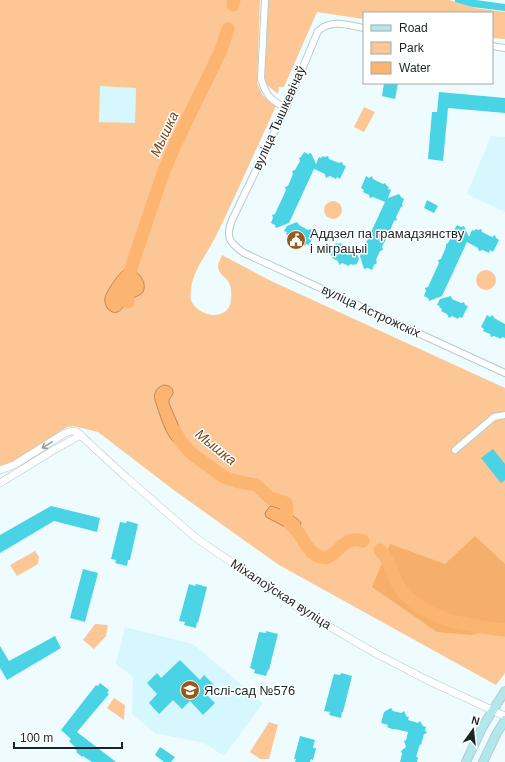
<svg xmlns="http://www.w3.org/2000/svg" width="505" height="762" viewBox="0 0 505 762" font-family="Helvetica,sans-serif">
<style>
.built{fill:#d6f7fd}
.green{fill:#fcc695;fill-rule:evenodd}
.forest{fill:#f6ae6b}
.water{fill:#fcb471;stroke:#b9895a}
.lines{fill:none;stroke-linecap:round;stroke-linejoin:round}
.river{stroke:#fcb471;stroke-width:13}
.building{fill:#49d3e5}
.minor-casing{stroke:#b5cccf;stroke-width:8}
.tertiary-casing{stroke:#b5cccf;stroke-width:8}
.secondary-casing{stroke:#b5cccf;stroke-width:10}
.minor{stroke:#fff;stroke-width:6}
.tertiary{stroke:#fff;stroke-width:7}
.secondary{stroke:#b2e7ec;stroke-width:8}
.oneway{stroke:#999d9d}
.labels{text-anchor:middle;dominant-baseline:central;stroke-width:3;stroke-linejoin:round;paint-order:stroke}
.street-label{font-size:13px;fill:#1c2526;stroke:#fff}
.poi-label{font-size:13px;fill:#1c2526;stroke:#fff;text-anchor:start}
.water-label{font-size:14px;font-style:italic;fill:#754715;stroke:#fff}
</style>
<rect width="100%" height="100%" fill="#eefcff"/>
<path class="built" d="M100,86L136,88L135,123L99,122Z
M491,136L505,137V212L467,194Z
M125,627L193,644L263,703L224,756L204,743L155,733L132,714L133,677L116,664Z"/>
<path class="green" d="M0,0H260L257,83L263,96L276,106C256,149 237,193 216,236C208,253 194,268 191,288C191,291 190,296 191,300C196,315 223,322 230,305C232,298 232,287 228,281C224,276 218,273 218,266C218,263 221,258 222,255L269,280L505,388V673L496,685L279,565L175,491L98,432L73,426L67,427L18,460L0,466ZM100,86L136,88L135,123L99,122Z
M269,0H449L475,8L505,12V39L492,38V13H364V19L317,12L284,87H279L278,94L267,85L265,78L266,20Z
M364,107L375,112L364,132L354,127Z
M324 210a9 9 0 1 1 18 0a9 9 0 1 1-18 0Z
M476 280a10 10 0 1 1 20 0a10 10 0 1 1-20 0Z
M35,551L39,557L38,564L17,576L10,565Z
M95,624L108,625L106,636L94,649L83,640Z
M114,698L125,705L124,720L107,708Z
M269,722L278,725L269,759H260L250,752Z"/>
<path class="forest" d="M475,536L505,564V627L471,635L437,632L372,587L390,544L445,564Z"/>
<path class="water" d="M127,268C137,269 148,282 143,292C140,296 133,297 129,301C122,307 118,319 107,308C106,305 104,302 105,298C106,291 121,270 127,268Z
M164,385C170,386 173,387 173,394L169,400V403L186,443L185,446L183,447C167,445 160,414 155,400C153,393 157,387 164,385Z
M270,506C276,506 298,517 301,523L300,528L291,530L268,518L266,517L265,513Z"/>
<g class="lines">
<path class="river" d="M233,5L234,0
M128,302L127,287L131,268L162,176L175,145L221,50L228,29
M175,431L181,442L192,454L224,477L235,481L256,485L270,498L286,503C288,508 286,513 287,519C289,524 294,527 297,531C306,543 309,556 326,558C341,552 344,535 363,541
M380,550C391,560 391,576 400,588C424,620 468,626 505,630"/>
</g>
<path class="building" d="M455,0H476L505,4V11L472,7L455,2Z
M384,83H398L395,99L382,96Z
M439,92L505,98V113L448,108L443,161L428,159L432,112H437Z
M304,152L308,154L311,153L316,164L319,157L321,158L323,156L325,157L328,156L329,159L339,163L342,162L343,165L346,166L340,179L337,177L336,179L330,176L326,178L325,174L314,169L289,223L276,228L275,225L271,223L273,218L272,215L275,214L286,190L285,187L288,186L293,174L292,171L295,170L300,161L299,158L301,157Z
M366,176L369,178L372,176L373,179L383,184L385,183L387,186L389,187L388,189L391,190L388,198L399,194L401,197L404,199L402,204L403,206L401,207L396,217L397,220L394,221L389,233L390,236L387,237L382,247L383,250L380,251L376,260L377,263L374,265L372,270L368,268L364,269L360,256L385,202L373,197L370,198L369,195L363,192L364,190L361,188Z
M427,200L438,206L434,213L424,208Z
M297,222L299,225L308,230L311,229L312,232L315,233L309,245L306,244L305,246L299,243L296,244L294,241L288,238L289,236L286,234L287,232L284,231L287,226Z
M457,225L461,227L464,226L469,237L472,230L474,231L476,229L478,230L481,229L482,232L492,237L495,235L496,238L499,240L493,252L490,250L489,253L483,250L479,251L478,248L467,242L442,296L429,301L428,298L424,296L426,291L425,288L428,287L439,263L438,260L441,259L446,247V244L448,243L453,234L452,231L454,230Z
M336,243L338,244L341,243L342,246L352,250L355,249L359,259L356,265L354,264L353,265L350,264L349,266L342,263L339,265L338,261L332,258L333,256L330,255Z
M451,296L452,299L461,303L464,302L465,305L468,306L462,318L459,317L458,319L452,316L449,318L447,314L441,311L442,309L439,307L440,306L437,305L440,299Z
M487,315L490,317L493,315L494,318L505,324V338L502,337L501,339L494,336L491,337L490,334L483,331L484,329L481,327Z
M493,449L505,464V480L501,483L481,458Z
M51,506L100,518L97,532L54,521L0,553V535Z
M127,521L138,524L130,560H128L127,566L115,563L116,560L111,559L120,522L126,523Z
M83,569L98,573L85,622L70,618Z
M189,584L195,586L196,584L207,587L198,623L197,622L196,628L184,625L185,622L179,621Z
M266,631L278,634L269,670H268L266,676L254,673L255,670L250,668L259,632L266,633Z
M55,636L61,648L7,680L0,668V646L9,661Z
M180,660L200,680L204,675L214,685L205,693L215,703L203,715L190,701L182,709L173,700L159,714L149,703L157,694L147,683L157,673L161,678Z
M341,673L352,676L343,712H342L341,718L329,715L330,712L324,711L334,674L340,675Z
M100,683L109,690L107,693L109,694L77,732L116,762H92L83,756L82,757L76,752L77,751L74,748L75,747L69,741L71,739L61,730L96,685L98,686Z
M391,708L393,711L401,713L404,711L407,717H409L408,720L418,723L420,721L423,726L426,727L425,730L427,733L424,734L421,745L420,744L416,757H418L417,762H400L402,754L401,751L406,747L404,741L406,740L408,732L395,729H392L387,727L388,725L381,723L384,712Z
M300,736L315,740L313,748H316L313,760L311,759L310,762H295L296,759H294Z
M160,747L175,757L171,762H164L155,755Z"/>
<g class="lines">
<g class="minor-casing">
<path id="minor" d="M265,0L261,79C266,95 270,100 286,108
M364,28C347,25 332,19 318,31L286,108L232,220C225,238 230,243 244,253L505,373
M492,46L505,48
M455,450L494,417L505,415"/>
</g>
<g class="tertiary-casing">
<path id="tertiary" d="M0,470L14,465L65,433L72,431L77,432L127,478L196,538L306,613L375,653L427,680L505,716
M0,483L52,451L81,435"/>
</g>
<g class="secondary-casing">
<path id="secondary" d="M466,762L483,726L505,691
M483,762L497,733L505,720"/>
</g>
<use href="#minor" class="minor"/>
<use href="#tertiary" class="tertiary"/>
<use href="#secondary" class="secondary"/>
</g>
<defs><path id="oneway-shaft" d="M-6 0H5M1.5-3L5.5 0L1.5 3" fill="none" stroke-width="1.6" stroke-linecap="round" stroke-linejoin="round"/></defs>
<use class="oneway" href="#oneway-shaft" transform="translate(47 445) rotate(148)"/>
<defs>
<g id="civic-disc" transform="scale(1)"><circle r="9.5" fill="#965b1b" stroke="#fff"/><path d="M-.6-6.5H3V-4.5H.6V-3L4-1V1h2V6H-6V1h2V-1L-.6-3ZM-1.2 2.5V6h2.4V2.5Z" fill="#fff"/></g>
<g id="school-disc" transform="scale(1)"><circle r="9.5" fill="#965b1b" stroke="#fff"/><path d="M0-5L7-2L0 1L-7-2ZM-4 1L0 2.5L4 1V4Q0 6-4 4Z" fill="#fff"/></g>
</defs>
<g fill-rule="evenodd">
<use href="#civic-disc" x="296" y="240"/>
<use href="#school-disc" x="190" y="690"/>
</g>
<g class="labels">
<g class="street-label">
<text transform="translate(279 118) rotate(-66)">вуліца Тышкевічаў</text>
<text transform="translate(371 311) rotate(25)">вуліца Астрожскіх</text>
<text transform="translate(281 594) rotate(33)">Міхалоўская вуліца</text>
</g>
<g class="poi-label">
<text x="310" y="233">Аддзел па грамадзянству<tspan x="310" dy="15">і міграцыі</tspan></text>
<text x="204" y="690">Яслі-сад №576</text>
</g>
<g class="water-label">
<text transform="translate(164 134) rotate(-65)">Мышка</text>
<text transform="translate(216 447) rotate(39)">Мышка</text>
</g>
</g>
<rect x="363" y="12" width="130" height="72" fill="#ffffff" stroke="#a4a8a8"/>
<rect x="371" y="25" width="20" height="6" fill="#b2e7ec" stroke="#a4a8a8"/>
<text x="399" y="32" font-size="12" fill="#1c2526">Road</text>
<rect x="371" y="42" width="20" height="12" fill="#fcc695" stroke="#a4a8a8"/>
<text x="399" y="52" font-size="12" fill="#1c2526">Park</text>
<rect x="371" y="62" width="20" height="12" fill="#fcb471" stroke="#a4a8a8"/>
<text x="399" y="72" font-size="12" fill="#1c2526">Water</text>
<g transform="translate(473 730) rotate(15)" stroke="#ffffff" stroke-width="3" paint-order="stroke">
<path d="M0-3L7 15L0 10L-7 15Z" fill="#1c2526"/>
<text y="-6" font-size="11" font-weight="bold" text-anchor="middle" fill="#1c2526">N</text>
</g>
<path d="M14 742v6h108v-6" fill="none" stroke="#1c2526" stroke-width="2"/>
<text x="20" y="742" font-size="12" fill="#1c2526" stroke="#ffffff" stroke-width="3" paint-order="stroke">100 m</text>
</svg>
